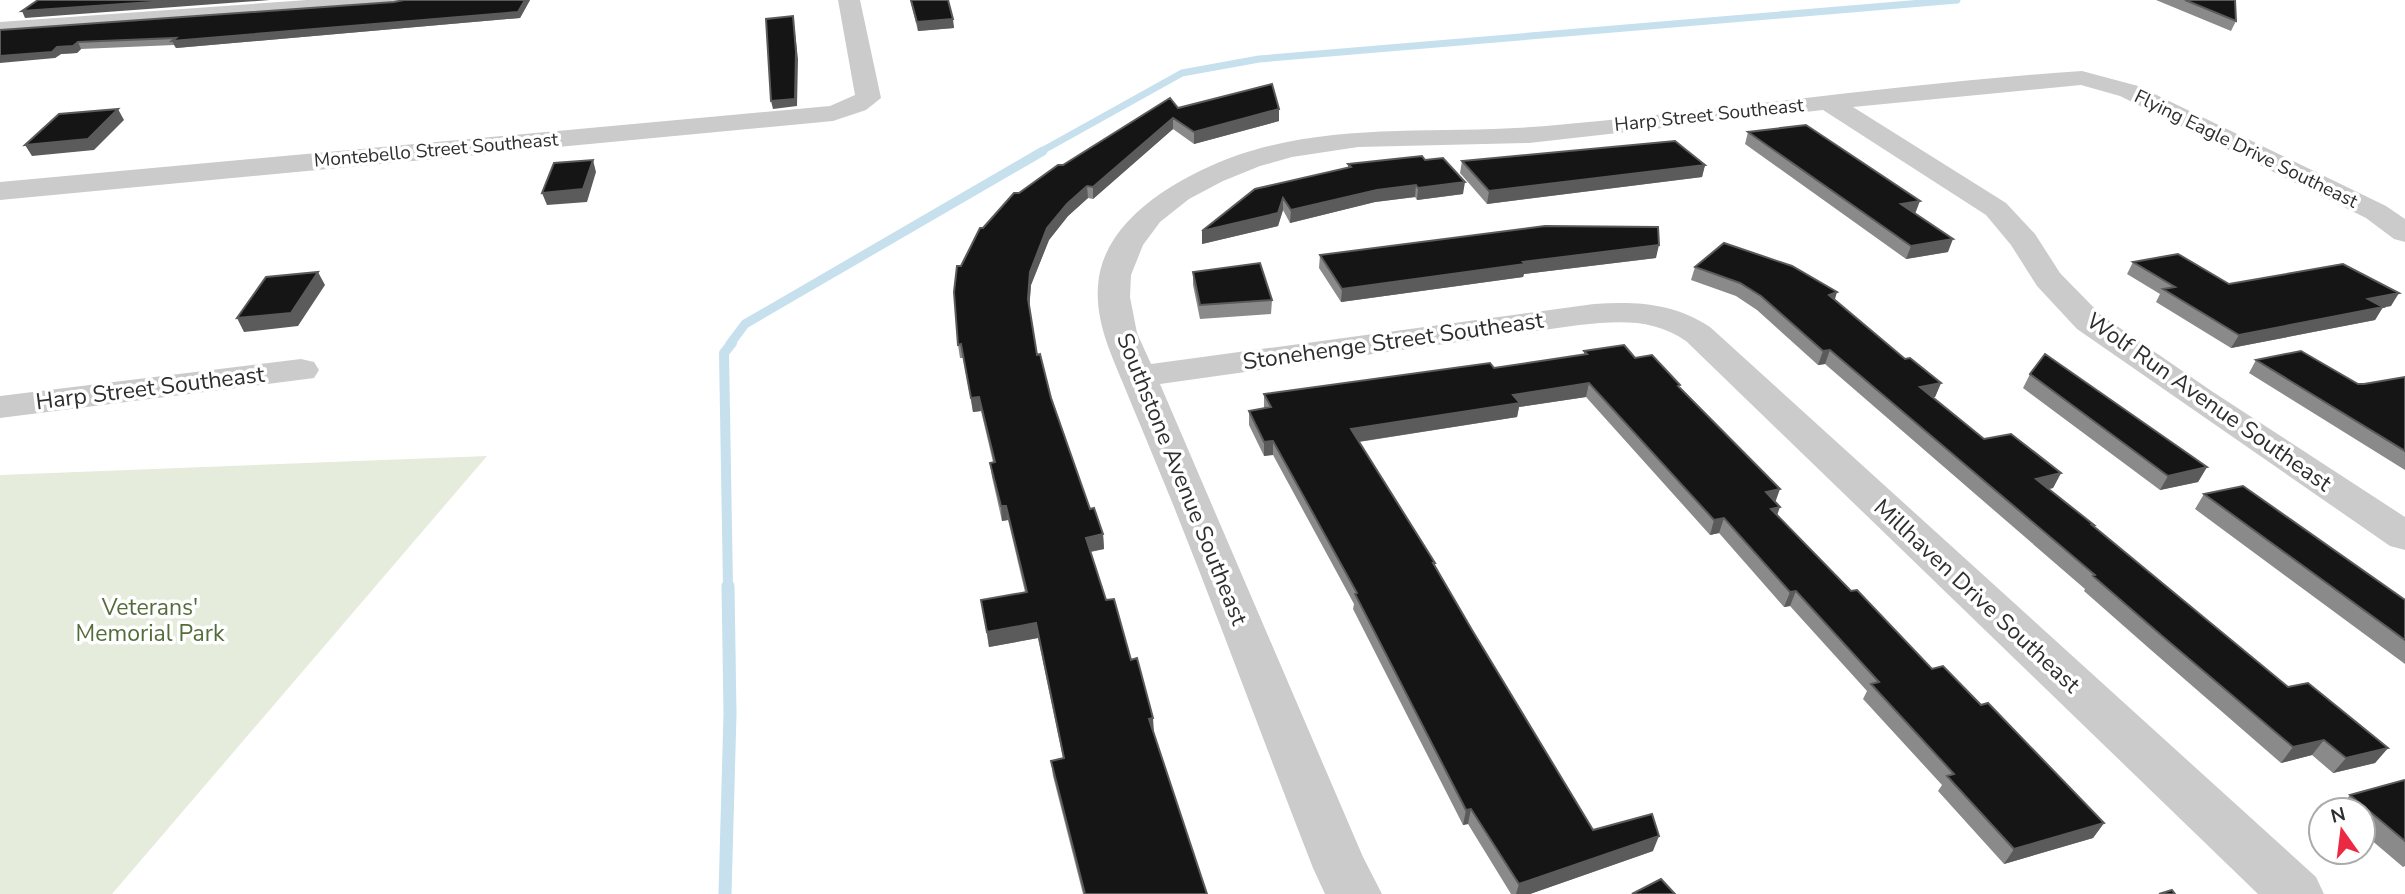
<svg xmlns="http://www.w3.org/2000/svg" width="2405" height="894" viewBox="0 0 2405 894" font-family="'Nunito Sans',sans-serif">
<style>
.green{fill:#e5ecdb}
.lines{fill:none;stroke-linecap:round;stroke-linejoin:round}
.stream-far3{stroke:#c6e0ed;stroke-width:7}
.stream-far2{stroke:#c6e0ed;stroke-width:9}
.stream-far1{stroke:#c6e0ed;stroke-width:10}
.stream{stroke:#c6e0ed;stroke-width:13}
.minor{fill:#cbcbcb;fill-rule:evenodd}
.wall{fill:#8a8a8a}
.shaded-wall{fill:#5b5b5b}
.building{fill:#151515;stroke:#5b5b5b;stroke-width:2}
.labels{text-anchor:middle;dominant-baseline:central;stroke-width:7;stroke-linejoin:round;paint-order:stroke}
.far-street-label{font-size:19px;fill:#2e2e2e;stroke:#fff}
.street-label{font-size:23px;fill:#2e2e2e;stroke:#fff}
.park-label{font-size:23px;fill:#546c3a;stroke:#fff}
</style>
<rect width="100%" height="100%" fill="#fff"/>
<path class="green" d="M487,456L112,894H0V475Z"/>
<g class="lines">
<path class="stream-far3" d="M1040,152L1182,73L1259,59L1957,0"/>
<path class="stream-far2" d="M730,344L745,324L1043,151"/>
<path class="stream-far1" d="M728,587L724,353L732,343"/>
<path class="stream" d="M725,894L730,714L728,586"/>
<path class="minor" d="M307,0H407L404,5L396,6L0,36V22Z
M838,0H860L881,98L866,110L833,121L0,200V182L830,106L855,95Z
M2082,71L2138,86L2386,206L2405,219V242L2394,239L2366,218L2120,96L2081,85L1853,107L2006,203L2035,234L2060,273L2101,315L2213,392L2405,517V550L2390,546L2077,329L2037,286L2011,245L1986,215L1823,110L1529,143L1358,147L1292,157L1260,166L1223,181L1189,199L1160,222L1143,245L1131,275L1130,297L1137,333L1151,364L1594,304C1635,301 1675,303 1710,327L2316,877L2324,894H2258L1686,341C1653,318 1618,321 1579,325L1160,384L1363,857L1382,894H1325L1313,868C1266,748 1222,627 1174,507C1159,470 1144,434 1129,398C1115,362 1095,326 1098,286C1102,218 1182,175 1238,155C1339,121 1442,135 1546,126C1725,110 1903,83 2082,71Z
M301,359L314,362L319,370L314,378L0,418V396Z"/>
</g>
<path class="wall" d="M404,0H530L520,18L176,48L174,45L81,49L77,53L61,54L55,58L0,30L394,2Z
M910,0H948L954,28L918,31Z
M2156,0H2235L2236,21L2231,31Z
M1178,108L1279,109V121L1194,144L1173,129L1093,199L1088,198L1068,216L1049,240L1031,285L1029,308L1037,355L1090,509L1103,534L1104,549L1091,552L1106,600L1131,660L1153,733L1207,894H1083L1053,776L1051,761L1063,758L1038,638L989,647L981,600L1025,592L1008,520L1002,521L992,477L990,463L993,462L981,411L973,412L963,358H960L958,345L961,266L983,228L1019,193L1063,165Z
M1748,132L1915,214L1948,252L1906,259L1745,144Z
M1462,161L1705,165L1702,177L1487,204L1460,173Z
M1348,164L1463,194L1417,200L1415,197L1375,202L1290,223L1283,210L1278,226L1202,244V231L1348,167Z
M1320,255L1656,258L1524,274L1523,277L1341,302L1319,268Z
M2133,262L2229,284L2391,306L2383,307L2375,320L2231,348L2156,302L2160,294L2127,274Z
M1695,267L1835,300L1905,359L1941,383L1935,397H1933L1984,439L2061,473L2053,488L2049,489L2288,687L2388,748L2375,763L2333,773L2312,755L2281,763L2151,650L2084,591L2085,589L1825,364L1818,365L1757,310L1736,296L1691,280Z
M1193,272L1272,300L1271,314L1200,319L1193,285Z
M1584,351L1635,358L1680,385L1679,388L1775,502L1777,515L1851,591L1932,669L1981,705L2104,823L2093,838L2004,864L1938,791L1942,785L1863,699L1867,691L1790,606L1784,607L1719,533L1710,535L1586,397L1519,407L1517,417L1359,442L1593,830L1653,851L1530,894H1511L1468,824L1463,825L1353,609L1354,604L1273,455L1264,456L1249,425V411L1264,408V394L1494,368L1584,355Z
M2256,360L2358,384H2364L2405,377V470L2249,373Z
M2030,374L2207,467L2198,482L2160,490L2023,388Z
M2204,494L2405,600V664L2195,509Z
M2405,781V866L2403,867L2363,833V810H2337L2350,795Z"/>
<path class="shaded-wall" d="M181,0H270L25,18L22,11Z
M525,0H530L520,18L176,48L172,41Z
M793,16L798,59L797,106L773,109L771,101Z
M953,19L954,28L918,31L917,22Z
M78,42L81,49L77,53L61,54L55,58L0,63V56L57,47Z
M118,109L124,120L94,150L32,156L25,145Z
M1279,109V121L1194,144V132Z
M1173,118V129L1093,199V187Z
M593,160L596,172L587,202L547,205L542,193Z
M1705,165L1702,177L1487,204L1489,191Z
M1465,182L1463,194L1417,200L1418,188Z
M1416,185L1415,197L1375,202L1290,223L1291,210L1377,190Z
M1087,186L1088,198L1068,216L1049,240L1031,285L1029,312L1028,299L1030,272L1047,228L1067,204Z
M1283,198V210L1278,226L1202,244V231Z
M1920,201L1915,214L1901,204Z
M1953,239L1948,252L1906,259L1911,246Z
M1659,245L1656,258L1524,274L1523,277L1341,302L1342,289L1523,262Z
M318,272L325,285L298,326L244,332L237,318Z
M1837,292L1833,306L1829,295Z
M2399,293L2391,306L2360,312L2368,299Z
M2383,307L2375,320L2231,348L2239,335Z
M1830,350L1825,364L1818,365L1823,351Z
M1589,383L1586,397L1519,407L1517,417L1350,443L1351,429L1513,395Z
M1941,383L1935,397L1914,401L1920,387Z
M979,397L981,411L973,412L971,398Z
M1273,441V455L1264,456V442Z
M2207,467L2198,482L2160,490L2168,476Z
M2061,473L2053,488L2028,493L2036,479Z
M1780,489L1775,503L1766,492Z
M1001,506H1006L1008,520L1002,521Z
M1780,507L1775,521L1771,509Z
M1724,518L1719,533L1710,535L1714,520Z
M1103,534L1104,549L1088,552L1086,538Z
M1796,591L1790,606L1784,607L1790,592Z
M1036,623L1038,638L989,647L987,632Z
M1153,718L1154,733L1149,734V719Z
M2324,740L2312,755L2281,763L2293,747Z
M2388,748L2375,763L2333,773L2346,758Z
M1471,809L1468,824L1463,825L1466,810Z
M2104,823L2093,838L2004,864L2014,849Z
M1659,836L1653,851L1530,894H1516L1519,884Z"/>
<path class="building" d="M38,0H181L22,11Z
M404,0H525L518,12L172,41L176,38L78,42L73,46L57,47L52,52L0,56V30L394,2Z
M911,0H948L953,19L917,22Z
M2185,0H2235L2236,21Z
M793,16L796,52L795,99L771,101L766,19Z
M1272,84L1279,109L1194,132L1173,118L1093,187L1087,186L1067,204L1047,228L1030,272L1028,299L1037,355L1040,354L1051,398L1090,509L1094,508L1103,534L1086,538L1106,600L1114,599L1131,660L1137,658L1153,718L1149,719L1207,894H1085L1051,761L1064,758L1036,623L987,632L981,600L1027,592L1006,506H1001L990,463L995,462L979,397L971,398L961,344L958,345L954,292L957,266H961L980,228H983L1014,193H1019L1058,165H1063L1170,98L1178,108Z
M118,109L88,139L25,145L59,114Z
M1806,125L1920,201L1901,204L1953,239L1911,246L1748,132Z
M1675,141L1705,165L1489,191L1462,161Z
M1422,156L1425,160L1443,158L1465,182L1418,188L1416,185L1377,190L1291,210L1283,198L1278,213L1202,231L1255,189L1351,167L1348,164Z
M593,160L583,189L542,193L554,163Z
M1545,226L1658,227L1659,245L1523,262L1525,264L1342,289L1320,255Z
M1724,243L1792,266L1837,292L1829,295L1905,359L1910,358L1941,383L1920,387L1984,439L2011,434L2061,473L2036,479L2094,525H2092L2288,687L2308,683L2388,748L2346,758L2324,740L2293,747L2161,635L2093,576L2095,575L1830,350L1823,351L1761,296L1740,283L1695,267Z
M2178,254L2229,284L2343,264L2399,293L2368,299L2383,307L2239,335L2163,289L2175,287L2133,262Z
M1260,263L1272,300L1200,305L1193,272Z
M318,272L291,313L237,318L266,277Z
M1624,345L1635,358L1652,355L1680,385L1678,386L1780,489L1766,492L1780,507L1771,509L1851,591L1857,590L1932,669L1943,666L1981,705L1988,703L2104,823L2014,849L1947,776L1954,774L1871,684L1879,682L1796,591L1790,592L1724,518L1714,520L1589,383L1513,395L1520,403L1351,429L1435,563H1433L1472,630L1593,830L1652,814L1659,836L1519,884L1471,809L1466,810L1355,594L1357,593L1273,441L1264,442L1249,411L1271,407L1264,394L1490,363L1494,368L1587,354L1584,351Z
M2301,351L2358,384H2364L2405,377V451L2256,360Z
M2045,354L2207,467L2168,476L2030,374Z
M2243,486L2405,600V640L2204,494Z
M2404,780L2405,781V841L2350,795Z
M1661,879L1675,894H1632Z
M2172,890L2175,894H2159Z"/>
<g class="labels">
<g class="far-street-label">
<text transform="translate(1709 115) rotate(-6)">Harp Street Southeast</text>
<text transform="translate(2246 149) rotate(26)">Flying Eagle Drive Southeast</text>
<text transform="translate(436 150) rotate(-5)">Montebello Street Southeast</text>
</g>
<g class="street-label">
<text transform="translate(1393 341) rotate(-8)">Stonehenge Street Southeast</text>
<text transform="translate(150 388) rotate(-7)">Harp Street Southeast</text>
<text transform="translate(2209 402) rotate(35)">Wolf Run Avenue Southeast</text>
<text transform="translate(1182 479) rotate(68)">Southstone Avenue Southeast</text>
<text transform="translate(1977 596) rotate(43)">Millhaven Drive Southeast</text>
</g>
<g class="park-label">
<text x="150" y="607">Veterans'<tspan x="150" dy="26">Memorial Park</tspan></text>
</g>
</g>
<g transform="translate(2342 831) rotate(346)"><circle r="33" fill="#ffffff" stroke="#ababab" stroke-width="2"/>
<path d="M0-5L12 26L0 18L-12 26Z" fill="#ec2943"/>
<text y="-10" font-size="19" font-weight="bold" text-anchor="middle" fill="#2e2e2e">N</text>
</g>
</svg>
